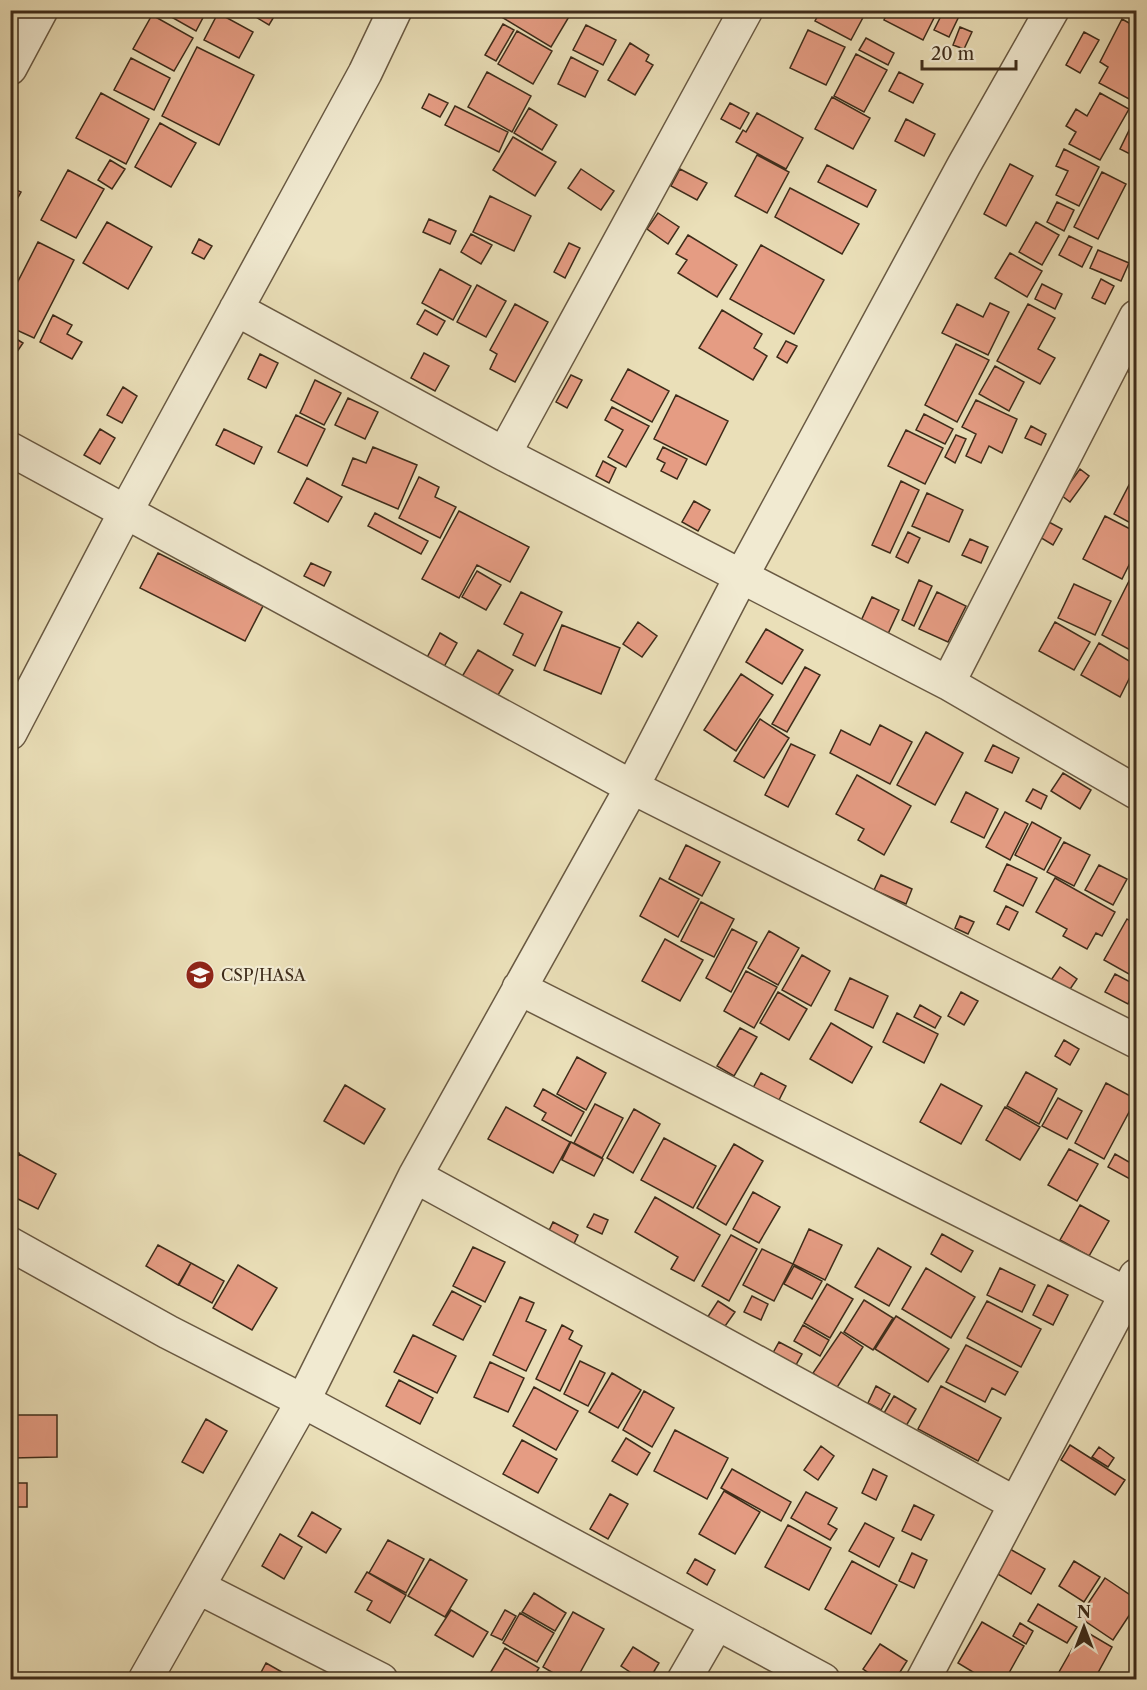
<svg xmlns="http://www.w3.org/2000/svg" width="1147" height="1690" viewBox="0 0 1147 1690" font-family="'Libre Caslon Text',serif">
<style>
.building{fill:#e59c83;stroke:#3e2c1a;stroke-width:1.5}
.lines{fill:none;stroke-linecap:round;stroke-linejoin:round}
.minor-casing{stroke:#695942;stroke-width:36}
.minor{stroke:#f1ead1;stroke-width:33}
.labels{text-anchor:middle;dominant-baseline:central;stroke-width:4.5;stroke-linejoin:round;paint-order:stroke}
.poi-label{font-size:16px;fill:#3e2c1a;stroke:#f1ead1;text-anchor:start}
</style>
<rect width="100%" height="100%" fill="#eadfb8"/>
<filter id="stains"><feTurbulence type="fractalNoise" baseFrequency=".00333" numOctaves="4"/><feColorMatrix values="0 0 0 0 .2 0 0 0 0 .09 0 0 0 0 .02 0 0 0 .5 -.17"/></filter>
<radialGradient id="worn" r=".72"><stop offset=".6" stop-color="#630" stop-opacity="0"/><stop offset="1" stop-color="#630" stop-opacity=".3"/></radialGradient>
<path class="building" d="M159,10H207L196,31Z
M244,10H278L269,25Z
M497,10H573L551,47L495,13Z
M821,10H867L851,40L815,21Z
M889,10H938L923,40L884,20Z
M944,10H962L949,37L934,30Z
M218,13L253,32L239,58L204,40Z
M152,15L193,38L174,71L133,49Z
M1122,19L1136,27V91L1131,100L1099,83L1108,67L1100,62Z
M503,24L514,30L496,61L485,55Z
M586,25L616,40L603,65L573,50Z
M960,27L972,32L964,49L953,45Z
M808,30L845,47L826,85L790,68Z
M517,31L552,51L533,84L498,64Z
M1084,32L1099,40L1080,73L1066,65Z
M866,38L894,53L888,65L859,50Z
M630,43L649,55L646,61L653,65L635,95L608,80Z
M197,47L254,75L219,145L162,116Z
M856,54L887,70L864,112L834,96Z
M571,57L598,71L585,97L558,84Z
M131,58L170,78L154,110L114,90Z
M487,72L531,96L512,132L468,107Z
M899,72L923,84L913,103L889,91Z
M101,93L149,119L126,164L76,138Z
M1100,93L1129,109L1100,160L1069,144L1076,132L1066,126L1076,109L1087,116Z
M429,94L448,103L440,117L422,108Z
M832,97L870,118L853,149L815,129Z
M730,103L749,113L740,129L721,119Z
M455,106L508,132L499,152L445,125Z
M529,108L557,125L542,150L514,133Z
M757,113L803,138L786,169L736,142L743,130L746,132Z
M1136,116V157L1120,149Z
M906,119L935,134L924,156L895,141Z
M160,123L196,143L171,187L135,167Z
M513,137L556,162L535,196L493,170Z
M1064,149L1099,167L1079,206L1056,195L1068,171L1056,166Z
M757,155L789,172L767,213L735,196Z
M110,160L125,169L112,189L98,180Z
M1010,164L1033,176L1006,226L984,214Z
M827,165L876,190L867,207L818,182Z
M581,169L614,191L601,210L568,188Z
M680,169L707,183L697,200L671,186Z
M68,170L104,189L76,238L41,220Z
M1102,172L1126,184L1098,239L1074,227Z
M10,187L21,192L10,212Z
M790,188L859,224L842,254L775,217Z
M490,196L531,216L514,251L473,232Z
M1057,202L1074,210L1064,231L1047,222Z
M658,213L679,227L668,244L647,229Z
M429,219L456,231L450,244L423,232Z
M107,222L152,247L128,289L83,263Z
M1036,222L1059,235L1042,265L1019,252Z
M471,234L492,245L481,264L461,252Z
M688,235L737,265L717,297L678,273L687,260L676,254Z
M1069,236L1092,247L1082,267L1059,255Z
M199,239L212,246L204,259L192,253Z
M38,242L74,260L34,338L10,327V297Z
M569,243L580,248L565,278L554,272Z
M761,245L824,280L794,334L730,299Z
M1098,250L1129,263L1121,281L1090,268Z
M1010,253L1042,271L1027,297L995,278Z
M440,269L471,286L453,320L422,303Z
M1101,279L1114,286L1105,304L1092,298Z
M1042,284L1062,294L1055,309L1035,299Z
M477,285L506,301L486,337L457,322Z
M990,303L1009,312L988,355L942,333L957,304L983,317Z
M515,304L548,322L515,382L490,369L497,354L490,350Z
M1028,304L1055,318L1038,349L1055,358L1040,384L997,361Z
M425,310L445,321L437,335L417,324Z
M722,310L762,334L754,348L767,356L753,380L699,348Z
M53,315L72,325L67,334L82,342L72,359L40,342Z
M10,335L23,343L10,362Z
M786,341L797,346L787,363L777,357Z
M956,344L989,360L957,422L925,405Z
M424,353L449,366L435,391L411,378Z
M260,354L278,363L266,388L248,379Z
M1136,359V377L1129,372Z
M995,366L1024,382L1009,411L979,394Z
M628,369L669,391L652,422L611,400Z
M571,375L582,380L567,408L556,402Z
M315,380L341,393L324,425L300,413Z
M123,387L137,396L122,423L107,415Z
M676,395L728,421L706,465L654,439Z
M348,398L378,412L365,439L335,425Z
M976,400L1017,419L1002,453L989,446L981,463L966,456L976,434L962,427Z
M612,407L649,426L626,467L608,457L623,430L605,420Z
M924,414L953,429L945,444L916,430Z
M296,415L325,429L307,466L278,452Z
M1031,426L1046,434L1041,445L1025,438Z
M100,429L115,438L100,464L84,455Z
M224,429L262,447L254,464L216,445Z
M906,430L943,448L925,484L888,466Z
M956,435L966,439L955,463L945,457Z
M373,447L417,465L398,509L342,485L353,458L366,463Z
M663,447L687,459L677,479L661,471L665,463L657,459Z
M603,461L616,468L609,483L596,476Z
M1080,469L1089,476L1070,502L1061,495Z
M419,477L439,487L435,497L456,507L440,538L399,518Z
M307,478L342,497L328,522L294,503Z
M901,481L919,490L890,553L872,545Z
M1129,485L1136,488V526L1114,514Z
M927,493L963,510L949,542L912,526Z
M694,501L710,510L698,531L682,522Z
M459,511L529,547L510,582L477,565L459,598L422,579Z
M375,513L428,541L421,554L368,526Z
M1105,516L1136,532V551L1122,579L1083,559Z
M1047,521L1062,529L1053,545L1038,536Z
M908,532L920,538L908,563L896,557Z
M970,539L988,547L981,563L962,555Z
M158,553L263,606L245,641L140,588Z
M311,563L331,572L324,586L304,576Z
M477,571L501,585L486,610L462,597Z
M919,580L932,586L914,626L902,620Z
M1129,581L1136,585V653L1102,635Z
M1074,584L1111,601L1095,635L1058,618Z
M521,592L562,612L535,666L513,655L523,634L504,624Z
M937,592L966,606L948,642L919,629Z
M872,597L899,610L887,636L860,623Z
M638,622L657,636L642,657L623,644Z
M1055,622L1090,642L1074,670L1039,651Z
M562,625L620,648L601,694L544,670Z
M766,629L803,650L782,684L746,662Z
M440,633L457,643L440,674L423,665Z
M1099,643L1136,665L1120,697L1081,675Z
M478,650L513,670L495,700L460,680Z
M805,667L820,675L787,732L772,724Z
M741,674L773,695L736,751L704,730Z
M760,719L789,738L764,778L734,761Z
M880,725L912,742L890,784L830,753L841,730L870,745Z
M926,732L963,753L935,805L897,785Z
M791,744L815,755L788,807L765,795Z
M993,745L1019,758L1012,773L985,761Z
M1063,773L1091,790L1080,809L1051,791Z
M857,775L911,806L884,855L858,840L864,829L836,814Z
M1033,789L1047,796L1041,809L1026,801Z
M966,792L998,809L984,838L951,822Z
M1005,812L1028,824L1010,860L986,847Z
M1032,822L1061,838L1044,870L1015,855Z
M1064,842L1090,855L1074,886L1047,872Z
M686,845L720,862L702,896L669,879Z
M1007,864L1037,878L1023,906L994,891Z
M1099,865L1127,879L1113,905L1085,890Z
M881,875L912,889L906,904L874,890Z
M660,878L699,899L678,937L640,916Z
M1055,878L1115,912L1102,936L1096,933L1087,949L1063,936L1067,929L1036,912Z
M701,902L734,919L714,957L681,941Z
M1006,906L1018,912L1009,930L997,924Z
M960,916L974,922L968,934L955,928Z
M1127,919L1136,925V978L1104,960Z
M732,929L757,942L731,992L706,978Z
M769,931L799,948L778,985L748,968Z
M665,939L703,960L680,1001L642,981Z
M802,955L830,971L811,1006L782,990Z
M1060,967L1077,979L1066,995L1049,983Z
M746,971L777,987L754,1028L724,1011Z
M1115,974L1136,985L1128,1004L1105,992Z
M850,978L888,996L873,1028L835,1010Z
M778,992L807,1009L789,1040L760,1023Z
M961,992L978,1001L964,1025L948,1016Z
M920,1005L941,1017L935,1028L914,1017Z
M897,1013L938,1034L924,1063L883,1042Z
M831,1023L872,1047L852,1083L810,1059Z
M740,1028L757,1037L734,1076L717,1066Z
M1064,1040L1079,1049L1070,1065L1055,1056Z
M577,1057L606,1073L586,1110L557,1094Z
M1026,1072L1057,1089L1039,1124L1007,1106Z
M761,1073L786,1086L778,1102L753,1088Z
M1106,1083L1136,1099L1104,1159L1075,1143Z
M941,1084L982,1106L961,1144L920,1122Z
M345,1085L385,1109L364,1144L324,1121Z
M543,1089L584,1112L571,1136L542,1120L546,1113L534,1106Z
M1058,1098L1082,1111L1067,1139L1042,1126Z
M595,1104L623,1118L602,1158L574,1143Z
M506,1107L570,1142L553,1173L488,1139Z
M1005,1107L1040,1127L1020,1160L986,1140Z
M634,1109L660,1124L633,1173L607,1158Z
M664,1138L716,1166L693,1208L641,1180Z
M571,1142L603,1159L594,1176L562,1160Z
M734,1144L763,1161L726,1225L697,1208Z
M10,1149L19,1153L10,1169Z
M1069,1149L1098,1164L1077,1201L1048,1185Z
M19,1154L56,1174L38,1209L10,1195V1170Z
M1115,1154L1136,1166L1130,1179L1108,1167Z
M753,1192L780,1207L759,1243L733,1229Z
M655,1197L720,1235L694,1281L671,1269L678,1257L635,1232Z
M1080,1205L1109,1221L1089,1256L1060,1240Z
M594,1214L608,1220L602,1234L587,1227Z
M553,1222L578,1235L571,1250L546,1237Z
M809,1229L842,1245L825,1280L793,1264Z
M942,1234L973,1251L961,1272L931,1254Z
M731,1235L757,1249L729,1301L702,1286Z
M158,1245L191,1263L178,1285L146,1266Z
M473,1247L505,1262L485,1302L453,1286Z
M878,1248L911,1267L889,1306L855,1287Z
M762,1249L793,1264L774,1301L743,1285Z
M191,1263L224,1281L212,1303L179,1285Z
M238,1265L277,1288L252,1330L213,1308Z
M794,1266L822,1281L812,1299L784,1284Z
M926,1268L975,1297L951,1338L902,1309Z
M1000,1268L1035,1285L1022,1312L987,1295Z
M827,1284L853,1299L830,1338L804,1323Z
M1048,1285L1068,1295L1053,1325L1033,1315Z
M452,1291L481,1306L463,1340L433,1325Z
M752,1296L768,1304L761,1320L744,1312Z
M520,1297L534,1303L526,1321L546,1330L526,1371L493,1355Z
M864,1300L893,1318L873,1350L844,1332Z
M718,1301L735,1312L723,1329L707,1318Z
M987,1301L1041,1329L1021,1367L967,1338Z
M896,1316L949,1349L928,1382L875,1349Z
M562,1325L573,1331L569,1339L582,1346L560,1391L536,1379Z
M803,1325L829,1340L820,1356L794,1341Z
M841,1332L863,1347L836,1389L813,1373Z
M413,1335L456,1356L437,1393L394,1372Z
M779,1342L802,1354L791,1374L768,1362Z
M966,1345L1018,1372L1005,1395L992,1388L985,1402L946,1382Z
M580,1361L605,1373L588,1406L564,1394Z
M490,1362L524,1378L508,1412L474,1397Z
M612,1373L641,1390L618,1428L589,1412Z
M399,1380L433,1398L420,1424L386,1406Z
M876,1386L890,1394L881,1410L868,1403Z
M941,1386L1001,1418L978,1461L918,1429Z
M534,1387L578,1411L556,1450L513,1426Z
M644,1391L674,1408L652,1447L623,1430Z
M894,1396L916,1409L906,1426L884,1413Z
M13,1415H57V1457L13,1458Z
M206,1419L227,1431L203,1473L182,1462Z
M675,1430L728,1458L707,1499L654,1471Z
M626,1438L650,1453L637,1475L612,1461Z
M522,1440L557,1459L538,1493L503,1474Z
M1070,1445L1125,1480L1115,1495L1061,1460Z
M821,1446L834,1456L818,1480L804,1470Z
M1099,1447L1114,1458L1108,1467L1092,1457Z
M732,1469L791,1502L781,1521L721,1488Z
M873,1469L887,1476L876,1500L862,1493Z
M10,1483H27V1507H10Z
M724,1491L760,1512L735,1554L699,1534Z
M806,1492L837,1508L828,1524L837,1529L830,1540L791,1518Z
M610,1494L628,1504L608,1539L590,1529Z
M914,1505L934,1515L921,1540L902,1531Z
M312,1512L341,1529L326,1553L298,1536Z
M865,1523L894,1538L879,1567L849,1551Z
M788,1525L831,1548L809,1590L765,1567Z
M280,1534L302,1547L284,1579L262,1566Z
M388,1540L424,1559L406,1593L369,1573Z
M1010,1549L1045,1569L1031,1594L996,1573Z
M912,1553L927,1560L914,1588L899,1581Z
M430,1559L467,1580L445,1617L408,1596Z
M695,1559L715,1570L707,1585L687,1573Z
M852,1561L897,1585L871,1634L825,1609Z
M1074,1561L1100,1577L1084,1602L1059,1586Z
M367,1572L406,1595L390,1623L367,1610L372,1601L355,1592Z
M1105,1578L1136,1599V1605L1113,1640L1079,1617Z
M534,1593L566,1613L555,1631L522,1612Z
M1038,1604L1077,1627L1067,1643L1028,1621Z
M451,1610L488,1632L473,1657L435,1635Z
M505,1610L516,1616L502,1640L491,1635Z
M573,1612L604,1629L576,1680H565L543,1667Z
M520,1613L554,1633L537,1662L503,1643Z
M982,1622L1024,1646L1005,1680H986L958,1663Z
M1020,1623L1033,1631L1026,1644L1013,1636Z
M1083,1630L1112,1647L1094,1680H1072L1059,1672Z
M880,1644L907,1661L895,1680H879L863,1669Z
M633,1647L659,1663L649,1680H642L621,1666Z
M505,1648L539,1668L532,1680H486Z
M266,1663L296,1680H257Z"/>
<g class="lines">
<g class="minor-casing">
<path id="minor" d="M10,68L41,10
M236,309L504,454L948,683L1136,792
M10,449L632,787L1136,1041
M504,454L746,10
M948,683L1136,317
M10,733L125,513L365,73L395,10
M519,988L1127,1294
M415,1176L1016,1504
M10,1244L168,1332L303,1401L823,1680
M198,1587L381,1680
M145,1680L303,1401L415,1176L632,787L741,577L964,165L1052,10
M684,1680L717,1623
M923,1680L1136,1276"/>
</g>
<use href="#minor" class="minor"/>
</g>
<defs>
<g id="school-disc" transform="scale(1.5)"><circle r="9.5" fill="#8f2418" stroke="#f1ead1"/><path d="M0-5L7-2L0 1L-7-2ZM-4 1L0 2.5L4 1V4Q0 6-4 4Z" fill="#fff"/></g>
</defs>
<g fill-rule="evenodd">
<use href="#school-disc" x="200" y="975"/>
</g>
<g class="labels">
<g class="poi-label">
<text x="221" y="975">CSP/HASA</text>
</g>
</g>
<rect width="1147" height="1690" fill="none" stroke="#eadfb8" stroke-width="36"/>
<rect x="12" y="12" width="1123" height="1666" fill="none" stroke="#3e2c1a" stroke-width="3"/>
<rect x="18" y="18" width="1111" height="1654" fill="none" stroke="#3e2c1a" stroke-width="1.5"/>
<g transform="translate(1084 1627)" stroke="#f1ead1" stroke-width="4.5" paint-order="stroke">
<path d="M0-4.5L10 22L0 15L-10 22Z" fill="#3e2c1a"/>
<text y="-9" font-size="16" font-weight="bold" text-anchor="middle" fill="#3e2c1a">N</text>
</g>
<path d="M922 60v9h94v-9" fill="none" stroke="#3e2c1a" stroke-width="3"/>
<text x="931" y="60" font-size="18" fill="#3e2c1a" stroke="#f1ead1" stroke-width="4.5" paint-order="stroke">20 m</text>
<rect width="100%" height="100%" filter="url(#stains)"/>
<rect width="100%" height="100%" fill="url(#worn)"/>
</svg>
